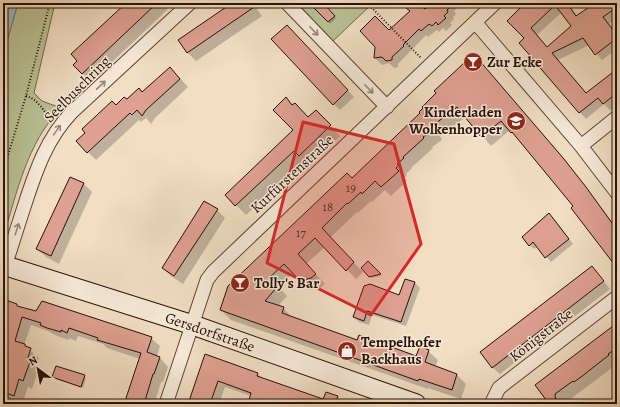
<svg xmlns="http://www.w3.org/2000/svg" width="620" height="407" viewBox="0 0 620 407" font-family="Alegreya,serif">
<style>
.green{fill:#b9c195;stroke:#70684e}
.water{fill:#9cbbbb;stroke:#6e7673}
.shadow{fill:#0003;fill-rule:evenodd}
.building{fill:#dda091;stroke:#280f06;fill-rule:evenodd}
.lines{fill:none;stroke-linecap:round;stroke-linejoin:round}
.lane-casing{stroke:#5a4335;stroke-width:9}
.street-casing{stroke:#5a4335;stroke-width:15}
.secondary-casing{stroke:#280f06;stroke-width:21}
.path{stroke:#280f06;stroke-width:2;stroke-dasharray:1 2;stroke-linecap:butt}
.lane{stroke:#f6ead8;stroke-width:7}
.street{stroke:#f6ead8;stroke-width:13}
.secondary{stroke:#f6ead8;stroke-width:19}
.oneway{stroke:#99877a}
.marked{fill:#d62828;fill-opacity:0.2;stroke:#d62828;stroke-width:3;stroke-linejoin:round}
.labels{text-anchor:middle;dominant-baseline:central;stroke-width:3;stroke-linejoin:round;paint-order:stroke}
.number-label{font-size:13px;fill:#553329}
.poi-label{font-size:15px;font-weight:bold;fill:#280f06;stroke:#f6ead8;text-anchor:start}
.street-label{font-size:15px;fill:#280f06;stroke:#f6ead8}
</style>
<rect width="100%" height="100%" fill="#f1dec3"/>
<filter id="stains"><feTurbulence type="fractalNoise" baseFrequency=".005" numOctaves="4"/><feColorMatrix values="0 0 0 0 .2 0 0 0 0 .09 0 0 0 0 .02 0 0 0 .5 -.17"/></filter>
<radialGradient id="worn" r=".72"><stop offset=".6" stop-color="#630" stop-opacity="0"/><stop offset="1" stop-color="#630" stop-opacity=".3"/></radialGradient>
<path class="green" d="M18,3H55L34,93L42,101L61,108C27,143 17,192 3,238V55Z
M297,3H373L333,41Z"/>
<path class="water" d="M3,3H18L3,55Z"/>
<path class="shadow" d="M127,3H163L168,9L91,82L75,65Z
M233,3H253L262,16L196,61L188,53L180,40Z
M310,3H321L336,18L330,24Z
M413,3H417L420,6L423,3H463L454,11L456,14L453,17L454,19L450,23L452,25L446,31L443,28L439,32L437,30L428,37L426,35L398,64V67L394,68L389,63L382,65L375,58L376,46L389,32L411,11Z
M527,3H568L577,16L595,4V3H617V18L609,24L617,34V49L602,60L589,45L558,60L587,94L617,74V105L610,110L604,104L586,119L534,62L526,38ZM562,12L572,26L547,48L537,35Z
M293,32L354,97L340,110L334,104Z
M473,54L573,170L617,228V266L574,206L522,143L510,130L491,146L466,117L440,136L442,140L432,147L433,148L411,168H412L406,174L407,175L405,178L407,181L391,196L385,190L372,202L371,201L358,213L357,212L330,238L363,272L356,279L325,247L306,264L325,284L320,288L310,290L293,273L279,287L287,296L278,306L283,308L293,318L358,341L417,357L428,351L438,360L435,367L457,375L466,384L461,399L428,388V389L231,320L221,310L352,179L421,113Z
M178,76L188,87L155,118L151,124L146,118L141,122L139,120L96,160L88,152L116,106Z
M286,99L308,118L316,111L340,136L309,165L304,160L246,215L226,195L294,130Z
M71,178L84,184L92,192L59,264L46,257L37,249Z
M217,210L225,218L183,284L171,276L163,268Z
M553,218L573,244L551,262L538,246L534,249L529,245Z
M368,262L381,276L371,278L369,276Z
M592,267L610,289L500,374L492,367Z
M405,280L415,283L420,288L406,326L372,315L369,325L359,322L354,317L399,296Z
M3,298L19,307L151,338L160,346L157,357L160,358L168,367L163,382H161L155,402V404H125L140,359L107,348L103,344L78,336L76,341L69,338V340L57,336L48,331L31,325L24,345L39,358L35,369L38,371L32,389L28,387L22,404H3Z
M617,324V364L564,404H549L536,386Z
M205,356L258,374L264,380L324,400L337,397L344,404H254L250,400L251,396L225,387L219,404H189Z
M84,376L86,378L83,388L55,379L53,377Z"/>
<path class="building" d="M126,3H157L82,74L73,65L77,61L71,54Z
M232,3H260L187,53L178,40Z
M309,3H323L335,16L328,22Z
M411,3H418L425,9L431,3H454L447,10L448,12L444,16L446,18L438,25L436,22L432,26L429,24L421,31L419,29L403,45L404,46L392,57V60L386,61L382,57L374,58L375,47L360,31L375,16L389,30L410,11L406,8Z
M525,3H567L576,16L595,3H617V7L603,17L617,35V38L595,55L583,38L552,53L586,93L617,69V93L603,104L598,98L579,113L535,62L534,63L532,60L533,59L519,43L524,38L507,21ZM555,5L571,26L547,47L531,28Z
M287,25L348,90L333,105L271,39Z
M473,53L564,159L586,187L617,230V268L571,208L573,206L512,132L511,133L501,121L481,137L457,107L431,127L434,130L423,137L424,138L403,157L404,158L397,164L399,165L396,168L399,171L381,187L375,181L362,194L361,192L348,204L347,203L322,228L354,262L346,271L315,238L298,254L316,274L311,278L300,281L284,264L270,277L278,286L265,301L284,307L282,313L357,340L359,335L416,356L420,346L429,350L425,362L457,374L452,390L419,379L418,381L220,310L228,286L347,173L352,178L420,113L419,112L423,108L422,107L436,93L434,91L465,62V60Z
M170,67L180,79L146,110L142,116L137,110L132,115L130,113L87,153L76,141L85,133L82,129L112,101L116,105L124,97L127,99L139,88L142,92Z
M286,97L292,105L295,103L308,117L316,110L331,125L299,156L294,151L235,206L225,195L293,130L273,110Z
M70,177L84,183L51,256L36,249Z
M204,201L218,209L174,276L162,268Z
M549,213L569,239L545,258L533,242L529,246L522,237Z
M368,261L381,274L369,277L361,268Z
M592,266L604,281L492,368L480,352Z
M405,279L415,282L401,322L367,311L364,321L353,317L364,286L370,284L399,295Z
M3,299L17,304V306L36,311L42,301L152,337L147,352L160,357L154,374H153L144,404H124L141,353L97,340L98,338L69,328L67,333L61,330V332L47,328L40,325L41,323L22,317L15,341L25,344V346L31,348L27,361L30,362L23,381L19,379L14,396L3,392Z
M617,323V348L608,354L609,355L581,377L574,382L573,381L555,394L556,404H549L535,385Z
M205,354L258,373L257,376L323,399L326,392L338,396L335,404H259L249,400L251,393L218,381L210,404H188Z
M56,366L85,375L81,387L52,377Z"/>
<g class="lines">
<g class="lane-casing">
<path id="lane" d="M3,400L7,401"/>
</g>
<g class="street-casing">
<path id="street" d="M287,3L387,107
M475,22L581,146L617,193
M581,146L617,117
M5,266C12,245 18,225 25,204C36,170 47,138 72,112L190,3
M166,404L207,280L213,272L495,3
M491,404L499,388L617,297"/>
</g>
<g class="secondary-casing">
<path id="secondary" d="M3,265L193,325L416,404"/>
</g>
<path class="path" d="M367,3L421,58
M26,96C36,98 45,111 50,120
M3,172L26,96L50,3"/>
<use href="#lane" class="lane"/>
<use href="#street" class="street"/>
<use href="#secondary" class="secondary"/>
</g>
<defs><path id="oneway-shaft" d="M-6 0H5M1.5-3L5.5 0L1.5 3" fill="none" stroke-width="1.6" stroke-linecap="round" stroke-linejoin="round"/></defs>
<g class="oneway">
<use href="#oneway-shaft" transform="translate(314 31) rotate(46)"/>
<use href="#oneway-shaft" transform="translate(101 85) rotate(-43)"/>
<use href="#oneway-shaft" transform="translate(369 89) rotate(46)"/>
<use href="#oneway-shaft" transform="translate(57 130) rotate(-55)"/>
<use href="#oneway-shaft" transform="translate(17 229) rotate(-72)"/>
</g>
<path class="marked" d="M303,122L394,144L421,244L371,315L267,263Z"/>
<defs>
<g id="bar-disc" transform="scale(1)"><circle r="9.5" fill="#8f2418" stroke="#f6ead8"/><path d="M-6-5H6L.8 .8V4.5H3.5V6h-7V4.5H-.8V.8Z" fill="#fff"/></g>
<g id="school-disc" transform="scale(1)"><circle r="9.5" fill="#8f2418" stroke="#f6ead8"/><path d="M0-5L7-2L0 1L-7-2ZM-4 1L0 2.5L4 1V4Q0 6-4 4Z" fill="#fff"/></g>
<g id="shop-disc" transform="scale(1)"><circle r="9.5" fill="#8f2418" stroke="#f6ead8"/><path d="M-5-2.5h2.3a2.7 3.5 0 0 1 5.4 0H5L5.5 6h-11ZM-1.5-2.5h3a1.5 2.3 0 0 0-3 0Z" fill="#fff"/></g>
</defs>
<g fill-rule="evenodd">
<use href="#bar-disc" x="473" y="62"/>
<use href="#school-disc" x="516" y="121"/>
<use href="#bar-disc" x="240" y="283"/>
<use href="#shop-disc" x="347" y="351"/>
</g>
<g class="labels">
<g class="number-label">
<text x="351" y="187">19</text>
<text x="328" y="206">18</text>
<text x="301" y="232">17</text>
</g>
<g class="poi-label">
<text x="487" y="62">Zur Ecke</text>
<text x="502" y="112" text-anchor="end">Kinderladen<tspan x="502" dy="17">Wolkenhopper</tspan></text>
<text x="254" y="283">Tolly's Bar</text>
<text x="361" y="342">Tempelhofer<tspan x="361" dy="17">Backhaus</tspan></text>
</g>
<g class="street-label">
<text transform="translate(77 89) rotate(-45)">Seelbuschring</text>
<text transform="translate(292 174) rotate(-43)">Kurfürstenstraße</text>
<text transform="translate(210 332) rotate(19)">Gersdorfstraße</text>
<text transform="translate(541 335) rotate(-38)">Königstraße</text>
</g>
</g>
<rect width="620" height="407" fill="none" stroke="#f1dec3" stroke-width="16"/>
<rect x="4" y="4" width="612" height="399" fill="none" stroke="#280f06" stroke-width="2"/>
<rect x="8" y="8" width="604" height="391" fill="none" stroke="#280f06"/>
<g transform="translate(38 369) rotate(328)" stroke="#f6ead8" stroke-width="3" paint-order="stroke">
<path d="M0-3L7 15L0 10L-7 15Z" fill="#280f06"/>
<text y="-6" font-size="11" font-weight="bold" text-anchor="middle" fill="#280f06">N</text>
</g>
<rect width="100%" height="100%" filter="url(#stains)"/>
<rect width="100%" height="100%" fill="url(#worn)"/>
</svg>
